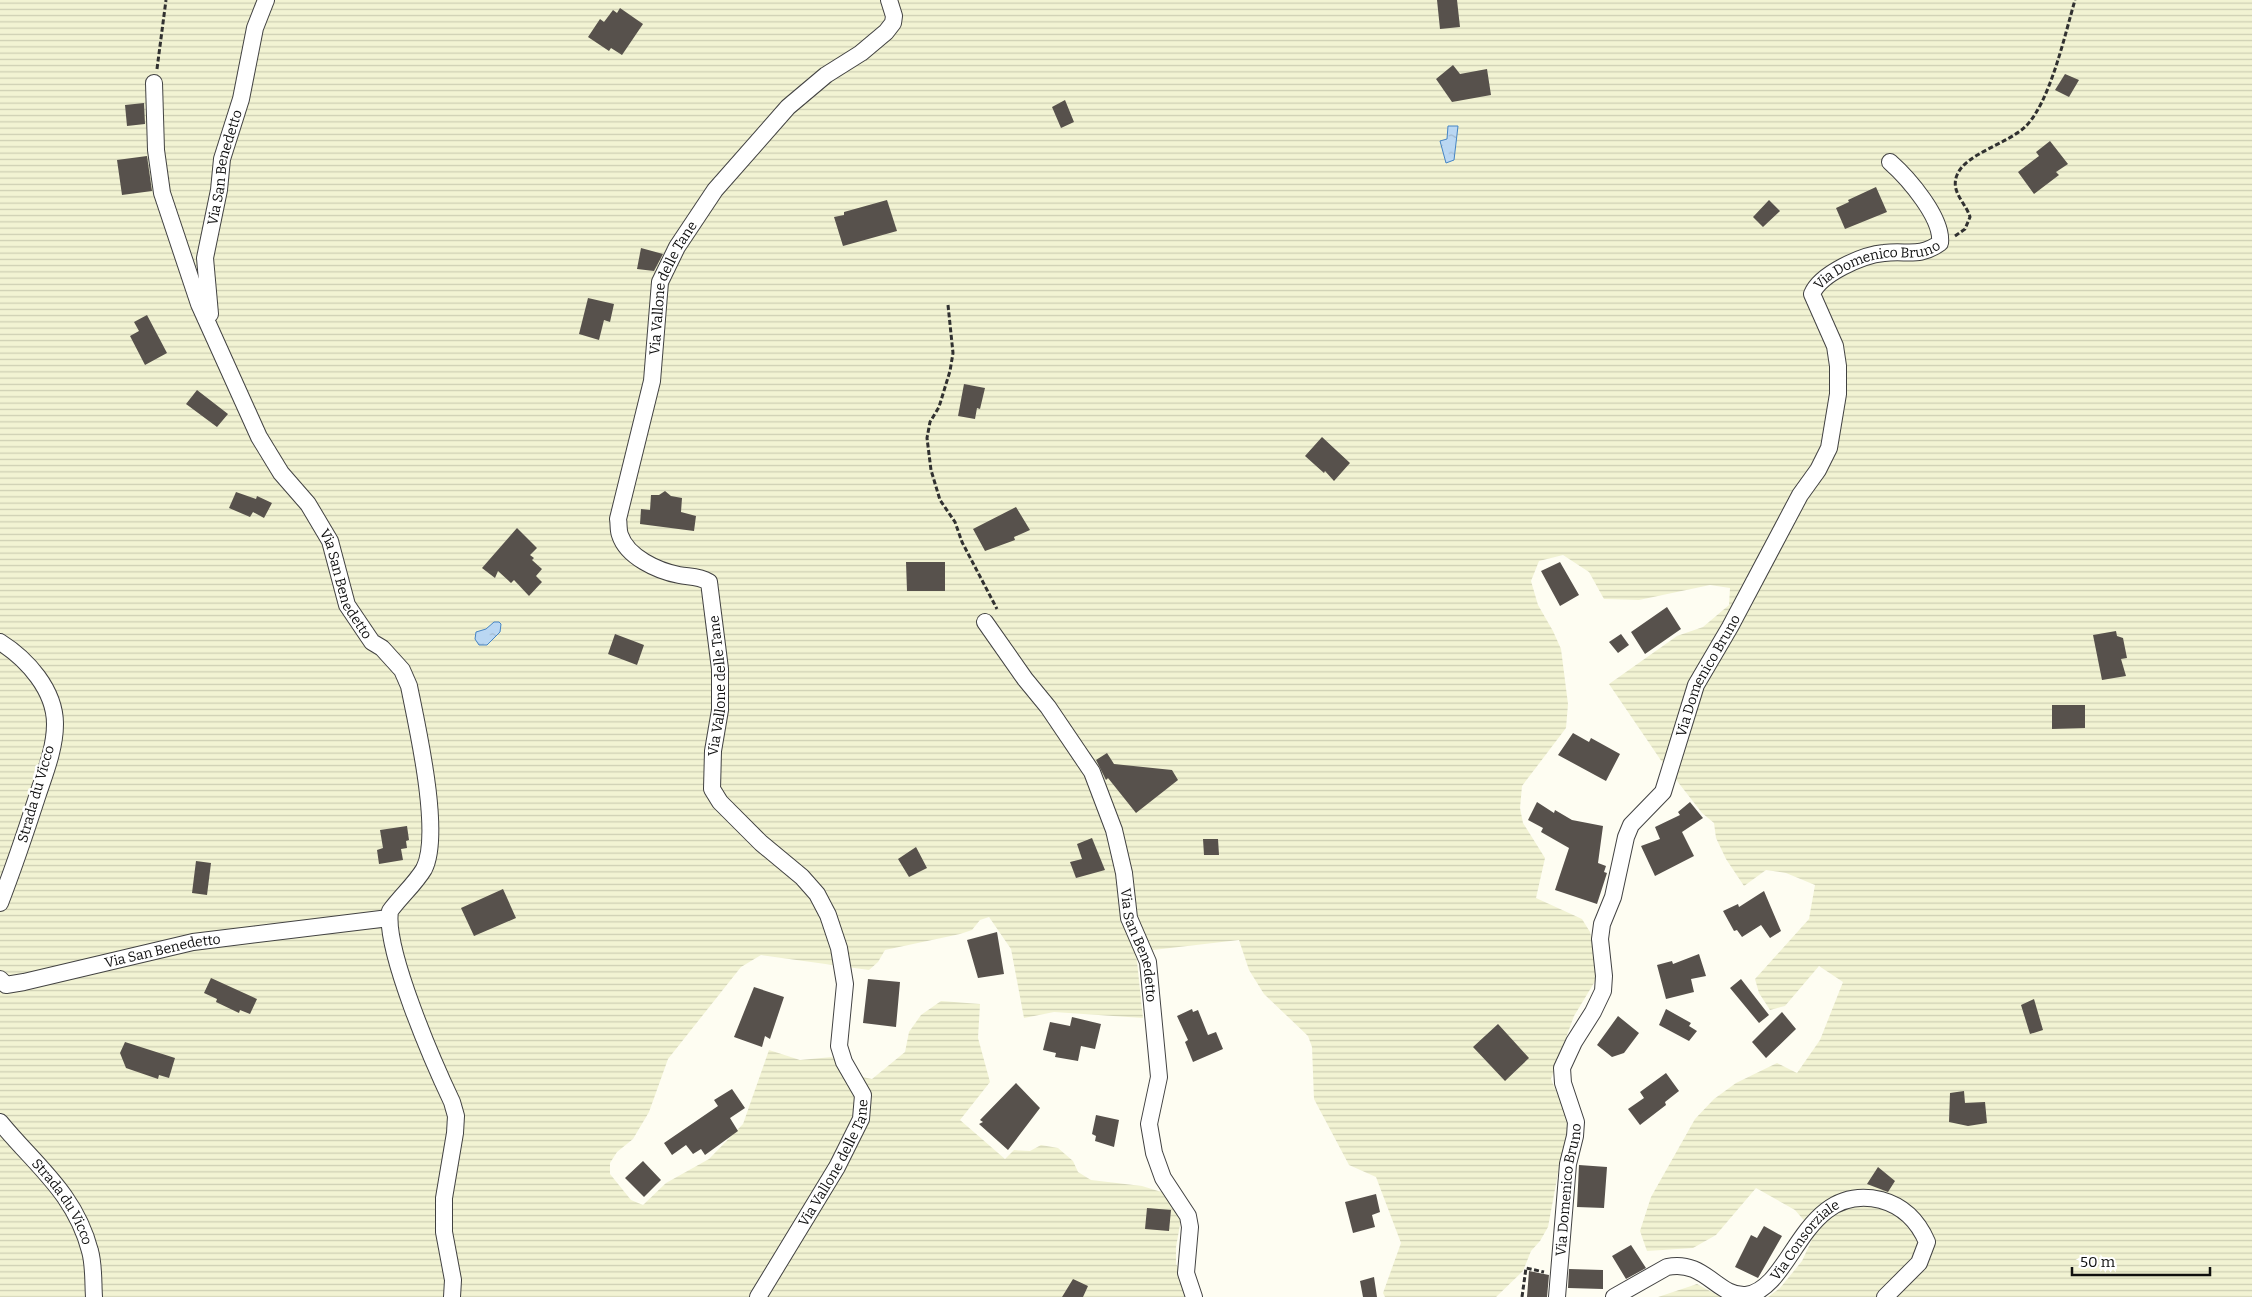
<svg xmlns="http://www.w3.org/2000/svg" width="2252" height="1297" viewBox="0 0 2252 1297" font-family="Bitter,serif">
<style>
.farmland{fill:url(#farmland-rules)}
.water{fill:url(#water-ripples);stroke:#4685c4}
.building{fill:#57514c}
.lines{fill:none;stroke-linecap:round;stroke-linejoin:round}
.minor-casing{stroke:#424242;stroke-width:18}
.path{stroke:#313131;stroke-width:3;stroke-dasharray:5 2.5;stroke-linecap:butt}
.minor{stroke:#fff;stroke-width:16}
.labels{text-anchor:middle;dominant-baseline:central;stroke-width:5;stroke-linejoin:round;paint-order:stroke}
.street-label{font-size:14px;fill:#0f0f0f;stroke:#fff}
</style>
<defs>
<pattern id="farmland-rules" width="6" height="5" patternUnits="userSpaceOnUse" patternTransform="scale(1.25)"><rect width="6" height="5" fill="#f2f3d3"/><path d="M0 2.5h6" fill="none" stroke="#cecfb4"/></pattern>
<pattern id="water-ripples" width="26" height="14" patternUnits="userSpaceOnUse" patternTransform="scale(1.25)"><rect width="26" height="14" fill="#bad7f2"/><path d="M2 4q2-2 4 0t4 0M15 11q2-2 4 0t4 0" fill="none" stroke="#9fb7ce"/></pattern>
</defs>
<rect width="100%" height="100%" fill="#fefdf2"/>
<path class="farmland" d="M0,0H2252V1297H1768L1780,1288L1802,1261L1815,1233L1795,1210L1756,1188L1716,1235L1693,1248L1647,1251L1640,1231L1651,1197L1695,1119L1714,1099L1736,1083L1777,1063L1797,1073L1820,1040L1843,982L1819,966L1785,1006L1770,1010L1759,993L1755,979L1809,919L1815,885L1786,873L1766,870L1744,886L1726,859L1716,838L1714,823L1702,813L1660,759L1609,684L1677,636L1703,627L1729,605L1730,588L1710,585L1639,600L1604,599L1589,572L1563,555L1539,561L1531,581L1538,605L1553,631L1561,649L1568,704L1566,728L1522,786L1520,808L1523,823L1545,858L1536,898L1582,919L1590,932L1596,955L1597,978L1574,1016L1551,1079L1568,1119V1138L1559,1168L1548,1227L1540,1241L1531,1251L1523,1271L1496,1297H1385L1383,1293L1401,1243L1376,1177L1349,1165L1314,1099L1312,1047L1308,1036L1264,994L1249,970L1239,940L1136,952L1143,1018L1054,1012L1024,1018L1011,949L989,917L980,920L972,930L960,934L885,950L878,962L869,970L761,955L741,967L668,1059L649,1112L633,1139L617,1152L610,1163V1174L631,1200L643,1205L666,1183L709,1159L743,1124L769,1050L800,1060L832,1057L853,1075L872,1079L905,1052L909,1032L921,1015L941,1001L980,1004L978,1038L990,1082L960,1120L1005,1159L1014,1150L1030,1151L1041,1145L1058,1148L1073,1161L1078,1172L1091,1180L1142,1186L1171,1195L1182,1214L1176,1247V1264L1201,1297H0Z
M1697,1284L1721,1297H1658Z"/>
<path class="water" d="M1448,126H1458L1454,160L1446,163L1440,141L1447,139Z
M494,622H499L501,624L500,632L487,645H479L475,639L476,632L486,629Z"/>
<path class="building" d="M1437,0H1457L1460,27L1440,29Z
M620,8L643,24L622,55L611,48L609,51L588,37L600,19L604,22L613,10L617,13Z
M1453,65L1460,74L1487,69L1491,95L1452,102L1436,79Z
M2065,74L2079,80L2069,97L2055,90Z
M1065,100L1074,122L1061,128L1052,107Z
M144,103L145,124L127,126L125,105Z
M2050,141L2068,164L2056,172L2059,175L2034,194L2018,172L2039,156L2036,152Z
M147,156L152,191L122,195L117,160Z
M1876,187L1887,212L1845,229L1836,208L1849,202L1848,200Z
M887,200L897,231L843,246L834,217L844,215V212Z
M1769,200L1780,211L1763,227L1753,217Z
M641,248L663,254L654,271L637,269Z
M588,298L614,304L610,322L604,320L599,340L579,334Z
M147,315L167,353L145,365L130,336L139,331L134,322Z
M964,384L985,388L980,409L977,408L975,419L958,416Z
M197,390L228,414L217,427L186,404Z
M1322,437L1350,463L1334,481L1325,471L1324,473L1305,456Z
M665,491L671,496L682,498L681,512L696,516L694,531L640,524L641,509L650,510L651,495H659Z
M236,492L256,499L257,496L272,503L264,518L253,512L250,517L229,508Z
M1016,507L1030,530L1014,537L1015,540L985,551L973,529Z
M517,528L537,548L530,555L534,558L532,560L542,569L536,576L542,582L529,596L514,580L511,583L498,571L495,578L482,568Z
M906,562H945V591H907Z
M1560,562L1579,595L1560,606L1541,571Z
M1667,607L1681,629L1645,654L1631,632Z
M2116,631L2117,636L2123,638L2127,658L2121,659L2126,676L2102,680L2093,635Z
M615,634L644,645L637,665L608,654Z
M1621,634L1629,645L1618,653L1609,642Z
M2052,705H2085V728L2052,729Z
M1573,733L1589,742L1591,738L1620,754L1606,781L1558,755Z
M1107,753L1114,764L1172,770L1178,780L1136,813L1108,778L1106,780L1096,760Z
M1537,802L1554,813L1555,810L1572,820L1603,826L1598,863L1606,866L1604,872L1607,873L1597,904L1555,890L1569,848L1541,832L1543,828L1528,820Z
M1690,802L1703,818L1682,832L1694,856L1655,876L1641,846L1660,839L1655,827L1680,815L1678,812Z
M407,826L409,840L406,841L407,848L401,849L403,860L379,864L377,850L383,848L380,830Z
M1092,838L1105,870L1076,878L1070,862L1082,859L1077,844Z
M1203,839H1218L1219,855H1204Z
M916,847L927,868L909,877L898,859Z
M196,861L211,863L207,895L192,893Z
M503,889L516,918L474,936L461,908Z
M1764,891L1781,931L1770,938L1761,925L1742,937L1737,930L1734,931L1723,911L1738,904L1739,907Z
M997,932L1004,974L978,978L967,940Z
M1699,954L1706,976L1691,979L1694,992L1666,999L1657,965L1672,961L1673,964Z
M211,978L257,999L250,1014L240,1010L239,1013L216,1002L217,999L204,993Z
M868,979L900,982L896,1027L863,1023Z
M1741,979L1769,1015L1759,1023L1730,988Z
M754,987L784,997L770,1039L765,1036L762,1047L734,1037Z
M2034,999L2043,1030L2030,1034L2021,1005Z
M1192,1009L1193,1012L1198,1010L1208,1035L1216,1032L1223,1049L1193,1062L1185,1042L1188,1040L1177,1016Z
M1666,1009L1691,1023L1689,1026L1697,1031L1689,1041L1659,1025Z
M1782,1012L1796,1029L1766,1058L1752,1042Z
M1618,1016L1639,1033L1624,1053L1612,1057L1597,1045Z
M1072,1017L1101,1024L1095,1049L1081,1046L1078,1061L1055,1057L1056,1053L1043,1050L1050,1022L1070,1026Z
M1498,1024L1529,1058L1505,1081L1473,1047Z
M125,1042L175,1058L169,1078L159,1075L158,1079L126,1068L120,1053Z
M1666,1073L1679,1091L1665,1102L1666,1105L1640,1125L1628,1109L1644,1098L1640,1092Z
M1016,1083L1040,1108L1008,1150L979,1124L983,1122L980,1120Z
M732,1089L745,1108L730,1118L738,1131L705,1155L701,1149L693,1154L686,1145L672,1155L664,1143L718,1106L714,1100Z
M1964,1091L1965,1103L1985,1102L1987,1123L1968,1126L1949,1122L1950,1093Z
M1096,1115L1119,1120L1114,1147L1095,1141L1096,1136L1092,1134Z
M643,1161L661,1180L644,1197L625,1178Z
M1579,1165L1607,1167L1604,1208L1577,1207Z
M1878,1167L1895,1181L1888,1192L1867,1184Z
M1376,1194L1380,1212L1372,1215L1375,1227L1353,1233L1345,1202Z
M1147,1208L1171,1210L1169,1231L1145,1229Z
M1764,1226L1782,1236L1758,1278L1735,1267L1751,1235L1757,1238Z
M1631,1245L1646,1268L1626,1279L1612,1256Z
M1569,1269L1603,1270V1289L1568,1288Z
M1529,1271L1549,1275L1547,1297H1527Z
M1374,1277L1377,1297H1363L1360,1281Z
M1073,1279L1088,1286L1083,1297H1062Z"/>
<g class="lines">
<g class="minor-casing">
<g id="minor">
<path id="s1" d="M154,83L156,150L162,193L199,304L259,437L281,473L308,504L330,541L347,605L372,642L382,648L402,670L409,686C417,726 442,834 424,869C415,884 401,896 390,911C384,950 434,1064 452,1102L456,1116L455,1133L444,1198V1232L453,1280L452,1297"/>
<path id="s2" d="M210,314L205,258L219,190L222,159L241,99L255,28L266,0"/>
<path id="s3" d="M985,622L1025,679L1048,707L1092,772L1114,830L1124,873L1129,918L1148,962L1159,1077L1149,1124L1154,1153L1163,1178L1188,1216L1190,1227L1186,1273L1194,1297"/>
<path d="M0,642C27,659 55,690 55,724C55,748 45,773 38,794C26,831 14,867 0,903"/>
<path id="s4" d="M0,979L6,985L24,982L193,942L389,918"/>
<path id="s5" d="M0,1122C35,1165 75,1193 90,1251C94,1265 93,1282 94,1297"/>
<path id="s6" d="M758,1297L837,1167L861,1119L863,1095L844,1062L839,1046L845,984L839,948L828,915L817,894L802,877L761,843L720,802L712,789L713,751L720,710V669L709,582C699,576 690,577 679,575C658,571 627,557 620,535C618,530 619,524 618,519L652,381L660,282L677,247L715,190L788,107L826,75L861,53L886,32L893,23L894,16L889,0"/>
<path id="s7" d="M1557,1297L1568,1164L1575,1136L1576,1122L1563,1083L1562,1068L1574,1042L1593,1012L1603,991L1604,976L1600,939L1602,924L1613,897L1626,837L1631,825L1663,792L1696,685L1730,627L1800,495L1818,470L1829,448L1838,394V366L1835,346L1812,294C1820,274 1862,255 1884,253C1907,250 1919,258 1940,243C1943,218 1908,178 1890,162"/>
<path id="s8" d="M1614,1297L1667,1267C1705,1259 1717,1297 1746,1295C1793,1289 1802,1181 1881,1200C1903,1206 1918,1221 1927,1242L1919,1263L1885,1297"/>
</g>
</g>
<path class="path" d="M157,69L166,0
M1955,236L1965,229L1970,217C1966,203 1950,192 1957,175C1965,154 2007,144 2025,127C2050,103 2065,34 2075,0
M948,305L953,353L950,371L939,407L930,422L927,438L931,470L940,500L955,522L962,542L997,609
M1522,1297L1526,1268L1544,1272"/>
<use href="#minor" class="minor"/>
</g>
<g class="labels">
<g class="street-label">
<text stroke="none"><textPath href="#s2" startOffset="149">Via San Benedetto</textPath></text>
<text stroke="none"><textPath href="#s7" startOffset="1156">Via Domenico Bruno</textPath></text>
<text stroke="none"><textPath href="#s6" startOffset="1160">Via Vallone delle Tane</textPath></text>
<text stroke="none"><textPath href="#s1" startOffset="546">Via San Benedetto</textPath></text>
<text stroke="none"><textPath href="#s7" startOffset="662">Via Domenico Bruno</textPath></text>
<text stroke="none"><textPath href="#s6" startOffset="695">Via Vallone delle Tane</textPath></text>
<text transform="translate(36 794) rotate(-74)">Strada du Vicco</text>
<text stroke="none"><textPath href="#s3" startOffset="365">Via San Benedetto</textPath></text>
<text stroke="none"><textPath href="#s4" startOffset="169">Via San Benedetto</textPath></text>
<text stroke="none"><textPath href="#s6" startOffset="155">Via Vallone delle Tane</textPath></text>
<text stroke="none"><textPath href="#s7" startOffset="108">Via Domenico Bruno</textPath></text>
<text stroke="none"><textPath href="#s5" startOffset="102">Strada du Vicco</textPath></text>
<text stroke="none"><textPath href="#s8" startOffset="230">Via Consorziale</textPath></text>
</g>
</g>
<path d="M2072 1267v8h138v-8" fill="none" stroke="#0f0f0f" stroke-width="2.5"/>
<text x="2080" y="1267" font-size="15" fill="#0f0f0f" stroke="#ffffff" stroke-width="4" paint-order="stroke">50 m</text>
</svg>
